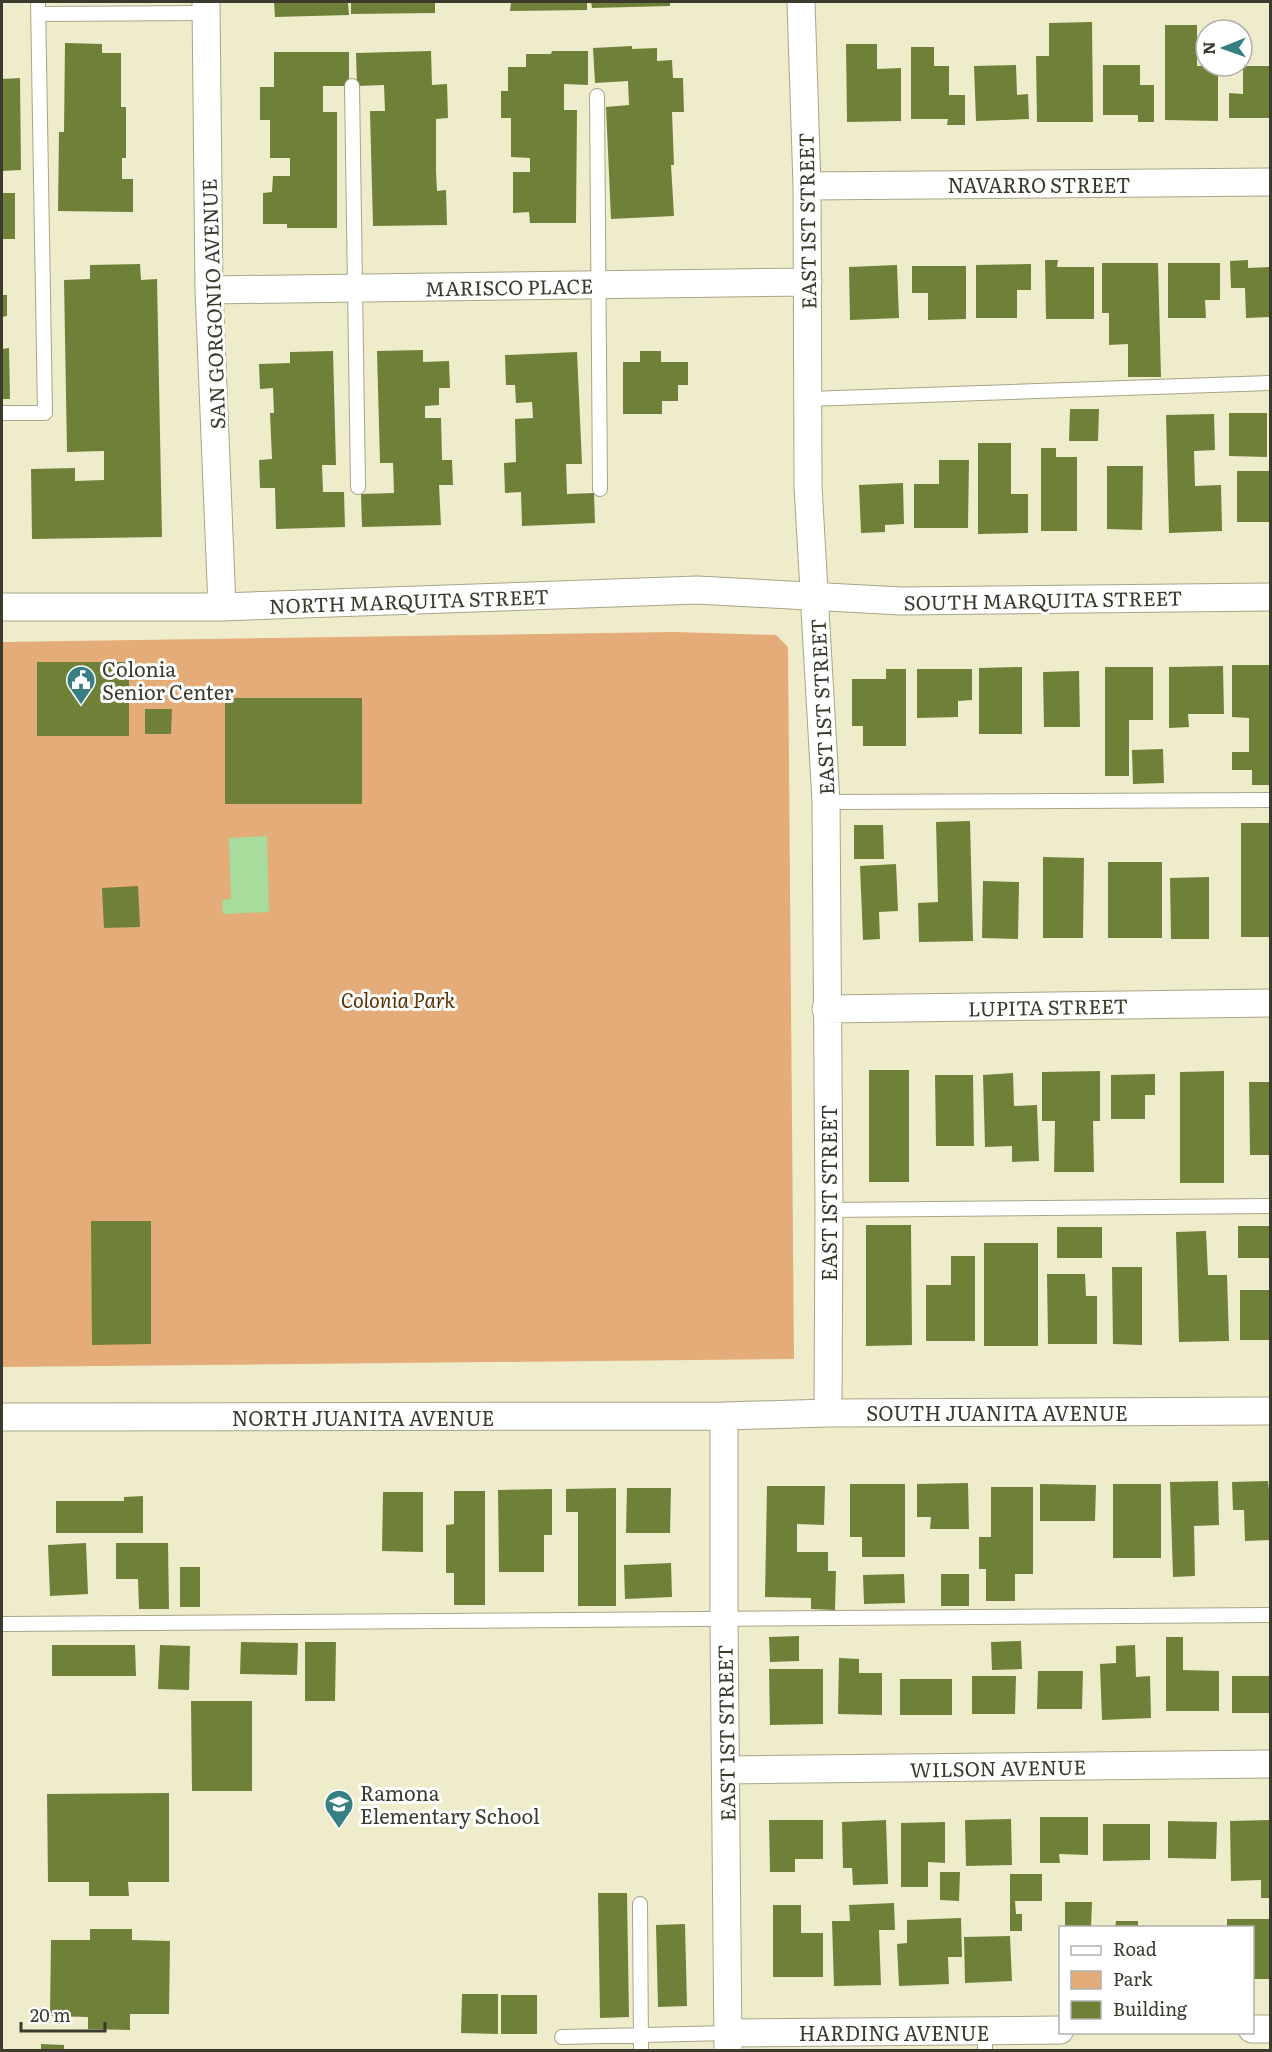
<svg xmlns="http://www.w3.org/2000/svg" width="1272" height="2052" viewBox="0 0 1272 2052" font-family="Literata,serif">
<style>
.green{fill:#e4ac78}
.water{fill:#a7dc9d}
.building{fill:#6f8138}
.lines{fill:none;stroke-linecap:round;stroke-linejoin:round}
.lane-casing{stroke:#a8a587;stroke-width:16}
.street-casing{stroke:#a8a587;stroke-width:29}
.lane{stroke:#fff;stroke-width:14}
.street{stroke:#fff;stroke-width:27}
.labels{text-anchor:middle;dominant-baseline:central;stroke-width:6;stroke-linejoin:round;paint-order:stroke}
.street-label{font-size:20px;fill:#3b3a2d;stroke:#fff}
.poi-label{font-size:20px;fill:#3b3a2d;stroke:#fff;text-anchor:start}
.park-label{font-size:20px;font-style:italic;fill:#583103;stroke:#fff}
</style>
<rect width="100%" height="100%" fill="#efeccc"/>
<path class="green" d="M674,632L776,635L788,647L794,1359L2,1367V642Z"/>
<path class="water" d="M267,836L269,912L223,914L222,900L231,899L229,838Z"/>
<path class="building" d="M274,2H348L349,15L275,17Z
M351,2H435V13L351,14Z
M511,2H587V10L510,11Z
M591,2H670V6L592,8Z
M1092,22L1093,122H1037L1036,56H1049V23Z
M1165,25H1197V66H1218V121L1165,120Z
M65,43L102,44V53H121V107H126V158H122V179H133V212L58,211L59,132H64Z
M846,44H877V69L901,68V121L847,122Z
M632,46V49L657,48V61L672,60L673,78H683L684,112H672L674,165H671L674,216L611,219L606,107L629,105L628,81L595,83L593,48Z
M911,47H934V66H949V95H965V125H947L948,119H911Z
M431,51L432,85L447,84L448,118L436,119V171L437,191L446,190L447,225L373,226L370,111H385L384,85L357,86L356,53Z
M552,51H588V85L564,84V110H577L576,223H530L529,212L513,213V172H530V158L511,157V118H501V91H508V67H526V54H551Z
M274,52H349V86H323V112H337V228H287V224H263V193L272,192L273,176H290V158H270V120H260V87H274Z
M1016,65L1017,95L1028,94L1029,119L976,121L974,66Z
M1103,65H1140V85H1154V122H1138V115H1103Z
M1243,66H1270V118H1229V93L1243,94Z
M20,78L21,170L2,171V79Z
M2,193H15V239H2Z
M1045,260H1058L1057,267H1094V319H1046Z
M1248,260V268L1270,267V317L1246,318L1245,288H1231L1230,261Z
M1102,263H1158L1161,377H1128V344L1109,345V313H1102Z
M1168,263H1220V300H1205L1206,318H1168Z
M140,264L141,280L157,279L162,537L32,539L31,469L75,468V481L104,480V451L67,452L64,280L90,279V265Z
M1031,264V290H1017V318H976V265Z
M897,265L899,318L850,320L849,267Z
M912,266H966V319L928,320V293H912Z
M2,295H7V316L2,317Z
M9,348L10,399H2V349Z
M423,350V362L449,361L450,388H439V405L425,406V418H441L442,460H452L453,485H439L441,525L362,527L361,494L394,493L393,463H380L377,351Z
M333,351L336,465H322L323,492H344L345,527L276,529L275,488H260L259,460L272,459L270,413H274L273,388L260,389L259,364L290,363V352Z
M640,351H661V362H688V385H678V401H662V414H623V362H640Z
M577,352L582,464H566L567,494L594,493L595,523L522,526L521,492L505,493L504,463L516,462L515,419L533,418L532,402L516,403L515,385H506L505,355Z
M1070,409H1099L1098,441H1069Z
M1229,413H1267V457L1229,456Z
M1214,414L1215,450L1194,451L1195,486L1221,485L1222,531L1169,533L1166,415Z
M978,443H1011V494H1028V533L978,534Z
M1041,448H1056V457H1077V531H1041Z
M939,460H969L968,528H914V484H939Z
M1107,466H1143L1142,530L1107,529Z
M1237,471H1270V522H1237Z
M903,483L904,524L885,525V532L861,533L859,485Z
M37,662H129V736H37Z
M1232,665H1270V785H1252V770H1232V752H1249V718L1232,717Z
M1223,666L1224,714H1188L1189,727L1169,728V667Z
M1022,667V734H979V668Z
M1105,667H1153V720H1129V776H1105Z
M886,669H906V746H863V726H852V679H886Z
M917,669H972V700L958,701V717L917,718Z
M1079,671L1080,727H1044L1043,672Z
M225,698H362V804H225Z
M145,709H172L171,734H145Z
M1163,749L1164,783L1133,784L1132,750Z
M970,821L973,941L919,942L918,903L938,902L936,822Z
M1241,823H1270V937H1241Z
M854,825H883L884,859H854Z
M1043,857L1084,858L1083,938H1043Z
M1108,862H1162V938H1108Z
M896,864L898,911L879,912L880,939L863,940L860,866Z
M1209,877V939H1171L1170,878Z
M983,881L1019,882L1018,939L982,938Z
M138,886L140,927L104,928L102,888Z
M869,1070H909V1182H869Z
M1100,1071V1121H1093L1094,1172H1054L1055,1121H1042V1072Z
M1224,1071V1183H1180V1072Z
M1013,1073L1014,1106L1037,1105L1039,1161L1012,1162V1146L985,1147L983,1075Z
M1155,1074V1095H1145V1119H1111V1075Z
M935,1075H973L974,1146H936Z
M1249,1082H1270V1155H1250Z
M91,1221H151V1344L92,1345Z
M866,1225H911L912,1345L866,1346Z
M1238,1226H1270V1258H1238Z
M1057,1227H1102V1258H1057Z
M1206,1231L1208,1275H1227L1229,1341L1179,1342L1176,1232Z
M984,1243H1038V1346H984Z
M951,1256H975V1341H926V1285H951Z
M1112,1267H1142V1345L1113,1344Z
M1047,1274H1085L1086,1296H1097V1344H1048Z
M1240,1290H1270V1340H1240Z
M1218,1481L1219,1525L1194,1526L1195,1576L1173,1577L1170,1482Z
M1268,1481L1269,1490H1270V1540L1245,1541L1244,1510H1233L1232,1482Z
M968,1483L969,1529H930L931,1517H917V1484Z
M850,1484H905V1557H862V1537H850Z
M1040,1484L1096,1485L1095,1521H1040Z
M1113,1484H1161V1558H1113Z
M767,1486H825L824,1525L797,1524V1552H828V1571H836L835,1610L811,1609V1598L765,1597Z
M991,1487H1033V1574H1015V1601H986V1569H979V1537H991Z
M616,1488V1606H578V1512H566V1489Z
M627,1488H671L670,1533H626Z
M552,1489V1535H544V1572H499L498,1490Z
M454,1491H485V1605H454V1573H446V1525L454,1524Z
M383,1492H423V1552L382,1551Z
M143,1496V1533H56V1501H124V1497Z
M86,1543L88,1594L50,1596L48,1545Z
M116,1543H168L169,1609H139L138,1579H116Z
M671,1563L672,1597L625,1599L624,1565Z
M180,1567H200V1607H180Z
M904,1574L905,1603L864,1604L863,1575Z
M941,1574H969V1606H941Z
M799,1636V1661L770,1662L769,1637Z
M1166,1637H1183V1670L1219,1671V1711H1166Z
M1021,1641L1022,1669L992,1670L991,1642Z
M241,1642L298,1643L297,1675L240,1674Z
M305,1642H336L335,1701H305Z
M52,1645H135L136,1676H52Z
M160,1645L190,1646L189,1690L158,1689Z
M1135,1645L1136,1677L1150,1676L1151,1718L1102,1720L1100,1664L1116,1663V1646Z
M839,1658L859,1659V1673H882V1715L838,1714Z
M769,1669H823V1724L770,1725Z
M1038,1671H1083L1082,1709H1037Z
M972,1676H1016L1015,1714H972Z
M1232,1676H1270V1713H1232Z
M900,1679H952V1715H900Z
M191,1701H252V1791H192Z
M169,1793V1882H128L129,1896H89V1882H48L47,1794Z
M1040,1817H1088V1855L1059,1854L1060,1863H1040Z
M1011,1819L1012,1865L966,1866L965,1820Z
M769,1820H823V1859H795V1872H770Z
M886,1820L888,1884L853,1885L852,1868H843L842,1822Z
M1270,1820V1898H1261V1880L1231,1881L1230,1821Z
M1168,1821L1217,1822L1216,1859L1168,1858Z
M945,1822V1863L928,1862V1887H901V1823Z
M1103,1824H1150V1860L1103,1861Z
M940,1872H960L959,1901L940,1900Z
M1010,1874H1042V1901H1015L1016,1914H1022V1931H1010Z
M598,1893H627L629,2017L600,2018Z
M1065,1902H1092L1091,1928H1065Z
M894,1903L895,1930H879L881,1985L834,1986L832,1921H850L849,1905Z
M773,1905H801V1933H823V1977H773Z
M961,1918L962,1957H948L949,1984L899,1986L897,1944L907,1943V1920Z
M1227,1919H1270V1979H1252V1928H1227Z
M1116,1921H1138V1928H1115Z
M685,1924L687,2006L658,2007L656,1925Z
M90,1929H132V1940L170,1941L169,2014H130V2030L88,2029V2017L50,2016L51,1940H90Z
M1010,1936L1012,1981L965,1983L964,1937Z
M462,1994H498V2034L461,2033Z
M501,1995H537V2034H501Z
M41,2044L64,2045V2050H41Z"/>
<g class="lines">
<g class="lane-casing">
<path id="lane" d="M39,14L206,13
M352,86L358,487
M597,96L600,489
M808,399L1270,383
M2,413H45L38,2
M826,802L1270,800
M829,1210L1270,1206
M2,1624L1270,1615
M640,1904L641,2050
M562,2037L728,2033
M985,2050V2031"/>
</g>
<g class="street-casing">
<path id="street" d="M206,2L209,290L222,607
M801,2L807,186L808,486L826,802L829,1210L828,1413
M807,186L1270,182
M209,290L808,282
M2,607H222L697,590L901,601L1270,597
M826,1009L1270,1003
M724,1416V1619L728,2050
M2,1417L724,1416L828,1413L1270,1411
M726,1770L1270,1764
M1252,2029H1270
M728,2033L1060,2030"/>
</g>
<use href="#lane" class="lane"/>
<use href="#street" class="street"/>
</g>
<defs>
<g id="civic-pin" transform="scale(1.5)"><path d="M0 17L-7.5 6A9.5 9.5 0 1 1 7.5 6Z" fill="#377f82" stroke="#fff"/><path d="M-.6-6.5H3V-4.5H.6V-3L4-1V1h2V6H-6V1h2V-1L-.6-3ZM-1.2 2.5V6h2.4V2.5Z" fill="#fff"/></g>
<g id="school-pin" transform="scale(1.5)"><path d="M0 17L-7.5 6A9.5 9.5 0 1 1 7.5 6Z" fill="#377f82" stroke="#fff"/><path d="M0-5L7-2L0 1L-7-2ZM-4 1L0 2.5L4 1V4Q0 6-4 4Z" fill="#fff"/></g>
</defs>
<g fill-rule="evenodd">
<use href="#civic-pin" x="81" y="680"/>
<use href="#school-pin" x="339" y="1804"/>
</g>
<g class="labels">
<g class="street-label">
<text x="1039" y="184">NAVARRO STREET</text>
<text transform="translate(806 221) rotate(-91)">EAST 1ST STREET</text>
<text transform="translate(509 286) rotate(-1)">MARISCO PLACE</text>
<text transform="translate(212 304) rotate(-92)">SAN GORGONIO AVENUE</text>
<text transform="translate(1043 599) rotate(-1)">SOUTH MARQUITA STREET</text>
<text transform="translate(409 600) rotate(-2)">NORTH MARQUITA STREET</text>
<text transform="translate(821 707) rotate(-93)">EAST 1ST STREET</text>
<text transform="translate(1048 1006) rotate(-1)">LUPITA STREET</text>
<text transform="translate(828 1193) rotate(-90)">EAST 1ST STREET</text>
<text x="997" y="1412">SOUTH JUANITA AVENUE</text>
<text x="363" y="1417">NORTH JUANITA AVENUE</text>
<text transform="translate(725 1733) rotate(-91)">EAST 1ST STREET</text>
<text transform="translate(998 1767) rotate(-1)">WILSON AVENUE</text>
<text x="894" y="2032">HARDING AVENUE</text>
</g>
<g class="poi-label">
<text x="102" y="668">Colonia<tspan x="102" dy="23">Senior Center</tspan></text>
<text x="360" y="1792">Ramona<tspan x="360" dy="23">Elementary School</tspan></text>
</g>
<g class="park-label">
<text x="398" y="999">Colonia Park</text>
</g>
</g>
<rect width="1272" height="2052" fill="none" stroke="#3b3a2d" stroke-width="6"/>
<rect x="1059" y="1926" width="195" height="108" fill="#ffffff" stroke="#b1b0ab" stroke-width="1.5"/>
<rect x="1071" y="1946" width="30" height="9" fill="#ffffff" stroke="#b1b0ab" stroke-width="1.5"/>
<text x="1113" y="1956" font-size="18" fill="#3b3a2d">Road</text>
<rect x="1071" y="1971" width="30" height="18" fill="#e4ac78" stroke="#b1b0ab" stroke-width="1.5"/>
<text x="1113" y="1986" font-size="18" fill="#3b3a2d">Park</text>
<rect x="1071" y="2001" width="30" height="18" fill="#6f8138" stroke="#b1b0ab" stroke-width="1.5"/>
<text x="1113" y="2016" font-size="18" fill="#3b3a2d">Building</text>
<g transform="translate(1224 48) rotate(269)"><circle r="28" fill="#ffffff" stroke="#b1b0ab" stroke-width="1.5"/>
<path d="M0-4.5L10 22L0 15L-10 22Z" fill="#377f82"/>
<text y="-9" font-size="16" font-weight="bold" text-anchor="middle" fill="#3b3a2d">N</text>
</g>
<path d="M21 2022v9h84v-9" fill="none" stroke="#3b3a2d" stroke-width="3"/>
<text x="30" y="2022" font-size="18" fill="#3b3a2d" stroke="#ffffff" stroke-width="4.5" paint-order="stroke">20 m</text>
</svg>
